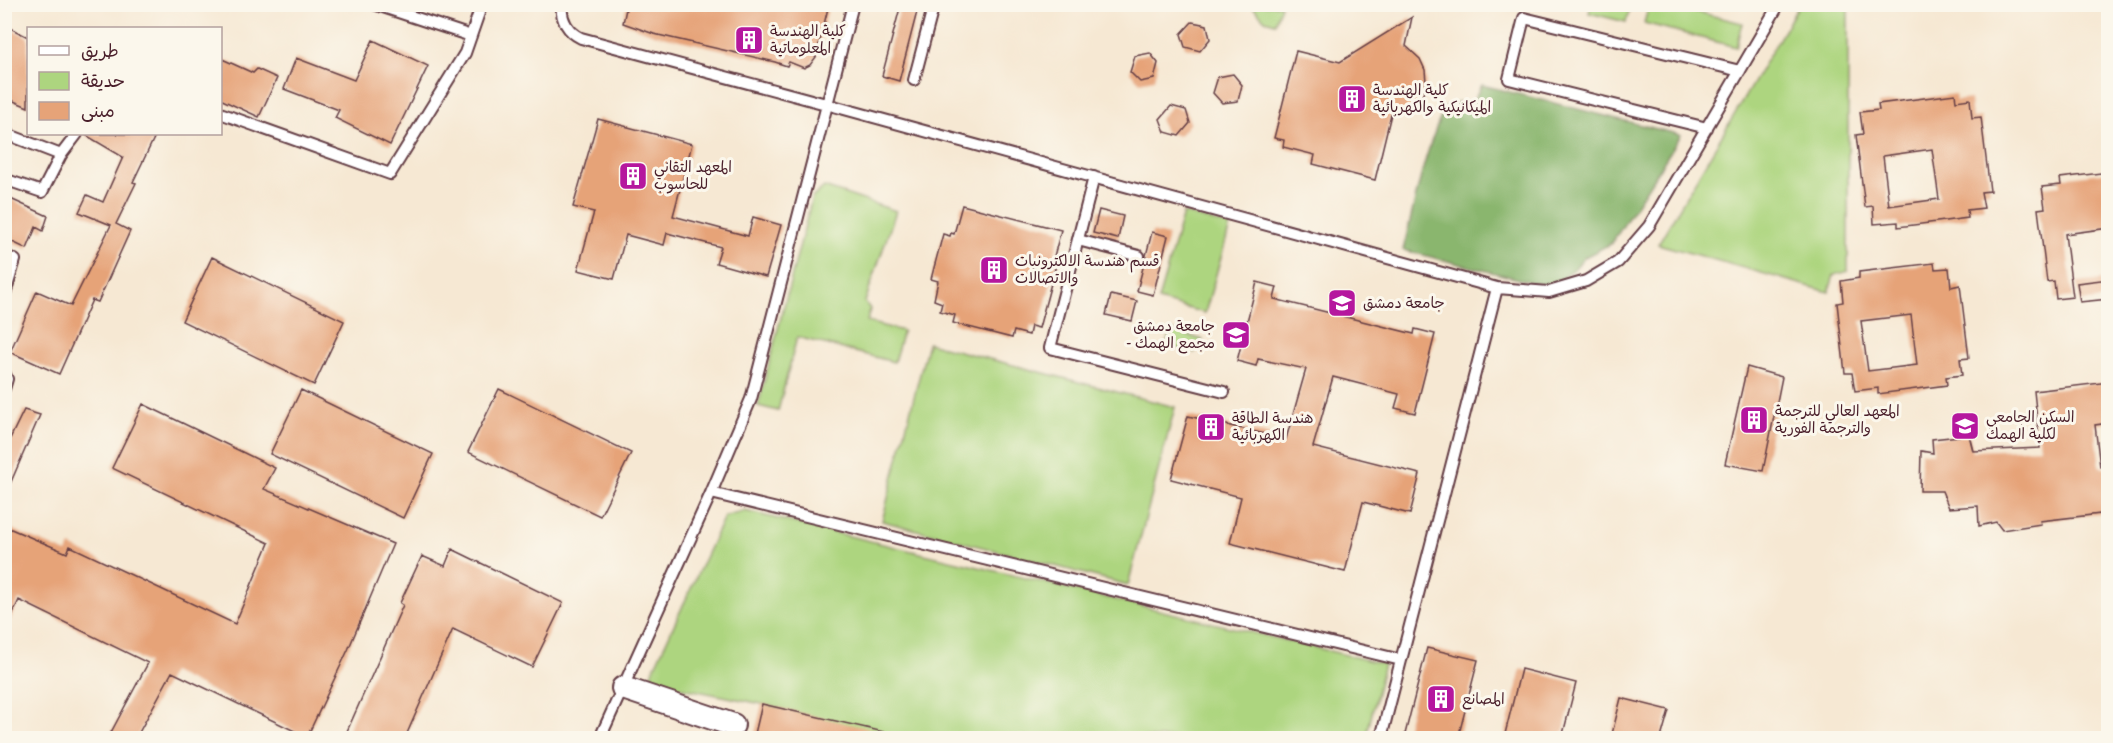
<svg xmlns="http://www.w3.org/2000/svg" width="2113" height="743" viewBox="0 0 2113 743" font-family="'Balsamiq Sans','Playpen Sans Arabic',sans-serif">
<style>
.green{fill:#add57f;stroke:#7c7a55;stroke-width:1.5}
.forest{fill:#8ab66e;stroke:#6a6a4c;stroke-width:1.5}
.building{fill:#e6a378;fill-rule:evenodd}
.lines{fill:none;stroke-linecap:round;stroke-linejoin:round}
.service-casing{stroke:#643d44;stroke-width:14}
.minor-casing{stroke:#643d44;stroke-width:26}
.service{stroke:#fff;stroke-width:10}
.minor{stroke:#fff;stroke-width:22}
.labels{text-anchor:middle;dominant-baseline:central;stroke-width:6;stroke-linejoin:round;paint-order:stroke}
.poi-label{font-size:15px;fill:#4a1f2b;stroke:#fbf7ec;text-anchor:start}
</style>
<rect width="100%" height="100%" fill="#fbf7ec"/>
<filter id="ink" filterUnits="userSpaceOnUse"><feTurbulence type="fractalNoise" baseFrequency=".0167" numOctaves="2"/><feDisplacementMap in="SourceGraphic" scale="12" xChannelSelector="R" yChannelSelector="G"/><feConvolveMatrix kernelMatrix="1 2 1 2 8 2 1 2 1" color-interpolation-filters="sRGB"/></filter>
<filter id="wash" filterUnits="userSpaceOnUse"><feTurbulence type="fractalNoise" baseFrequency=".008" numOctaves="4" result="noise"/><feDisplacementMap in="SourceGraphic" scale="24" xChannelSelector="R" yChannelSelector="G"/><feGaussianBlur stdDeviation="1.35" result="paint"/><feColorMatrix in="noise" values="0 0 0 0 0 0 0 0 0 0 0 0 0 0 0 0 0 1.4 0 .05"/><feComposite in="paint" operator="in"/></filter>
<g filter="url(#wash)">
<rect width="100%" height="100%" fill="#f6e8d3"/>
<path class="green" d="M1251,5H1281L1275,23L1265,20Z
M1591,5V4L1631,5L1626,22L1589,13Z
M1669,5L1742,23L1736,47L1644,23L1649,5Z
M1799,5H1848V271L1834,275L1829,292L1658,244Z
M824,187L896,211L865,302L870,309L867,322L903,331L894,362L797,337L778,411L758,406L812,198Z
M1183,213L1230,226L1205,313L1158,300Z
M1171,330L1203,340L1194,353L1166,345Z
M928,343L1175,407L1128,585L882,521Z
M745,511L1384,664L1366,738H903L762,704L648,681L724,517Z"/>
<path class="forest" d="M1482,85L1681,135L1612,243L1585,257L1574,269L1551,287L1403,250C1415,204 1424,149 1446,106L1459,102L1471,104Z"/>
<g id="blocks">
<path class="building" d="M627,4H829L816,57L810,65L804,68L789,62L787,66L775,62L654,34L623,23Z
M901,4H919L899,81L882,76Z
M1412,17L1406,46L1420,59L1425,70L1426,82L1423,94L1416,104L1406,111L1391,114L1375,180L1313,164L1315,155L1283,147L1284,140L1274,138L1296,51L1340,62Z
M1192,22L1207,25L1210,39L1200,51L1185,47L1181,34Z
M4,25L28,37V107L4,97Z
M373,40L428,66L390,145L335,118L339,110L284,89L296,58L354,80Z
M1150,53L1158,63L1154,79L1140,82L1130,72L1135,56Z
M220,58L253,73L257,69L277,78L259,117L220,99Z
M1233,74L1242,85L1238,101L1222,103L1213,93L1218,77Z
M1955,94L1956,101L1970,99L1972,118L1981,117L1990,191L1981,192L1984,208L1967,210L1968,218L1898,227V222L1874,224L1873,206L1865,207L1856,135L1863,134L1860,112L1879,110L1878,104ZM1932,149L1939,199L1889,206L1883,156Z
M1171,106L1186,110L1190,123L1179,136L1165,132L1160,119Z
M598,119L692,144L673,216L748,236L753,217L781,225L766,277L716,263L721,247L667,233L664,245L626,235L614,279L578,270L594,212L573,207Z
M84,134H156L133,182L136,183L116,224L130,231L98,302L92,300L59,374L10,352L37,291L71,306L111,225L79,212L87,195L103,202L123,157Z
M2109,172V228L2065,234L2073,297L2056,299L2054,281L2047,282L2038,209L2045,208L2042,187L2061,185L2060,178Z
M4,196L48,216L43,231L36,227L27,249L4,238Z
M962,205L1061,230L1053,260L1057,261L1039,328L1031,326L1029,335L1014,331L1012,338L953,323L955,315L940,311L942,303L934,300L938,281L931,279L943,234L950,236L951,233L954,234Z
M1099,210L1123,216L1118,239L1093,233Z
M1152,232L1168,236L1153,295L1137,291Z
M212,257L344,321L314,385L182,321Z
M1934,263L1935,269L1949,268L1951,287L1960,285L1969,358L1960,359L1962,375L1946,377L1947,385L1878,394V388L1855,391L1852,373H1845L1837,303L1843,302L1841,281L1859,278V272ZM1911,315L1917,365L1868,371L1861,321Z
M2109,279V299L2080,302L2077,283Z
M1257,282L1277,287L1274,299L1414,334L1415,329L1435,334L1415,413L1395,408L1399,394L1333,377L1313,447L1420,474L1410,514L1363,502L1345,572L1230,543L1241,497L1171,479L1188,416L1286,439L1306,369L1258,359L1256,366L1237,361Z
M1111,295L1137,301L1132,321L1106,315Z
M1747,367L1782,377L1763,471L1725,464Z
M2109,382V423L2095,425L2100,467H2109V513L2040,521L2041,524L2002,530L1996,522L1979,526L1978,506L1949,508L1942,491H1920L1921,451L1933,453L1932,439L1969,435L1973,451L2040,448L2034,391Z
M499,389L631,453L600,516L468,452Z
M301,390L433,454L403,518L270,454Z
M143,404L275,468L264,489L393,544L348,650L307,737L172,672L136,738H108L148,663L19,600L4,633V526L67,553L70,546L235,624L269,543L112,468Z
M24,410L40,415L4,498V451Z
M452,549L563,603L532,667L453,629L405,738H344L403,605L400,603L422,556L445,566Z
M1427,648L1478,660L1458,738H1404Z
M1521,669L1576,683L1562,738H1504Z
M1621,698L1669,710L1661,738H1611Z
M762,704L884,732L883,738H754Z"/>
</g>
</g>
<g filter="url(#ink)">
<use href="#blocks" fill-opacity="0" stroke="#643d44" stroke-width="1.5"/>
<g class="lines">
<g class="service-casing">
<path id="service" d="M374,4L471,36
M562,4C560,19 568,32 581,38L826,104L1497,288L1549,292L1586,281L1618,262L1649,226L1779,4
M914,80L934,4
M220,113L390,174L465,53L482,4
M1707,128L1509,79L1524,18L1740,71
M4,133L61,155L77,134
M1094,177L1050,348L1224,392
M4,179L42,192L61,155
M1078,240L1139,256
M4,255L15,260L4,297
M4,372L7,379L4,389
M711,493L1401,660
M600,738L711,493L751,399L853,4
M1381,738L1497,288"/>
</g>
<g class="minor-casing">
<path id="minor" d="M623,688L733,725"/>
</g>
<use href="#service" class="service"/>
<use href="#minor" class="minor"/>
</g>
</g>
<defs>
<g id="building-square" transform="scale(1.5)"><rect x="-9" y="-9" width="18" height="18" rx="4" fill="#b5179e" stroke="#fbf7ec"/><path d="M-4-6H4V6H1V3H-1V6H-4ZM-2.5-4.3h1.7v1.8h-1.7ZM.8-4.3h1.7v1.8H.8ZM-2.5-1h1.7V.8h-1.7ZM.8-1h1.7V.8H.8Z" fill="#fff"/></g>
<g id="university-square" transform="scale(1.5)"><rect x="-9" y="-9" width="18" height="18" rx="4" fill="#b5179e" stroke="#fbf7ec"/><path d="M0-5L7-2L0 1L-7-2ZM-4 1L0 2.5L4 1V4Q0 6-4 4Z" fill="#fff"/></g>
</defs>
<g fill-rule="evenodd">
<use href="#building-square" x="749" y="40"/>
<use href="#building-square" x="1352" y="99"/>
<use href="#building-square" x="633" y="176"/>
<use href="#building-square" x="994" y="270"/>
<use href="#university-square" x="1342" y="303"/>
<use href="#university-square" x="1236" y="335"/>
<use href="#building-square" x="1754" y="420"/>
<use href="#university-square" x="1965" y="426"/>
<use href="#building-square" x="1211" y="427"/>
<use href="#building-square" x="1441" y="699"/>
</g>
<g class="labels">
<g class="poi-label">
<text x="770" y="31">كلية الهندسة<tspan x="770" dy="17">المعلوماتية</tspan></text>
<text x="1373" y="90">كلية الهندسة<tspan x="1373" dy="17">الميكانيكية والكهربائية</tspan></text>
<text x="654" y="167">المعهد التقاني<tspan x="654" dy="17">للحاسوب</tspan></text>
<text x="1015" y="261">قسم هندسة الالكترونيات<tspan x="1015" dy="17">والاتصالات</tspan></text>
<text x="1363" y="303">جامعة دمشق</text>
<text x="1215" y="326" text-anchor="end">جامعة دمشق<tspan x="1215" dy="17">- مجمع الهمك</tspan></text>
<text x="1775" y="411">المعهد العالي للترجمة<tspan x="1775" dy="17">والترجمة الفورية</tspan></text>
<text x="1986" y="417">السكن الجامعي<tspan x="1986" dy="17">لكلية الهمك</tspan></text>
<text x="1232" y="418">هندسة الطاقة<tspan x="1232" dy="17">الكهربائية</tspan></text>
<text x="1462" y="699">المصانع</text>
</g>
</g>
<rect width="2113" height="743" fill="none" stroke="#fbf7ec" stroke-width="24"/>
<rect x="27" y="27" width="195" height="108" fill="#fbf7ec" stroke="#b4a19f" stroke-width="1.5"/>
<rect x="39" y="46" width="30" height="9" fill="#ffffff" stroke="#b4a19f" stroke-width="1.5"/>
<text x="81" y="57" font-size="18" fill="#4a1f2b">طريق</text>
<rect x="39" y="72" width="30" height="18" fill="#add57f" stroke="#b4a19f" stroke-width="1.5"/>
<text x="81" y="87" font-size="18" fill="#4a1f2b">حديقة</text>
<rect x="39" y="102" width="30" height="18" fill="#e6a378" stroke="#b4a19f" stroke-width="1.5"/>
<text x="81" y="117" font-size="18" fill="#4a1f2b">مبنى</text>
</svg>
